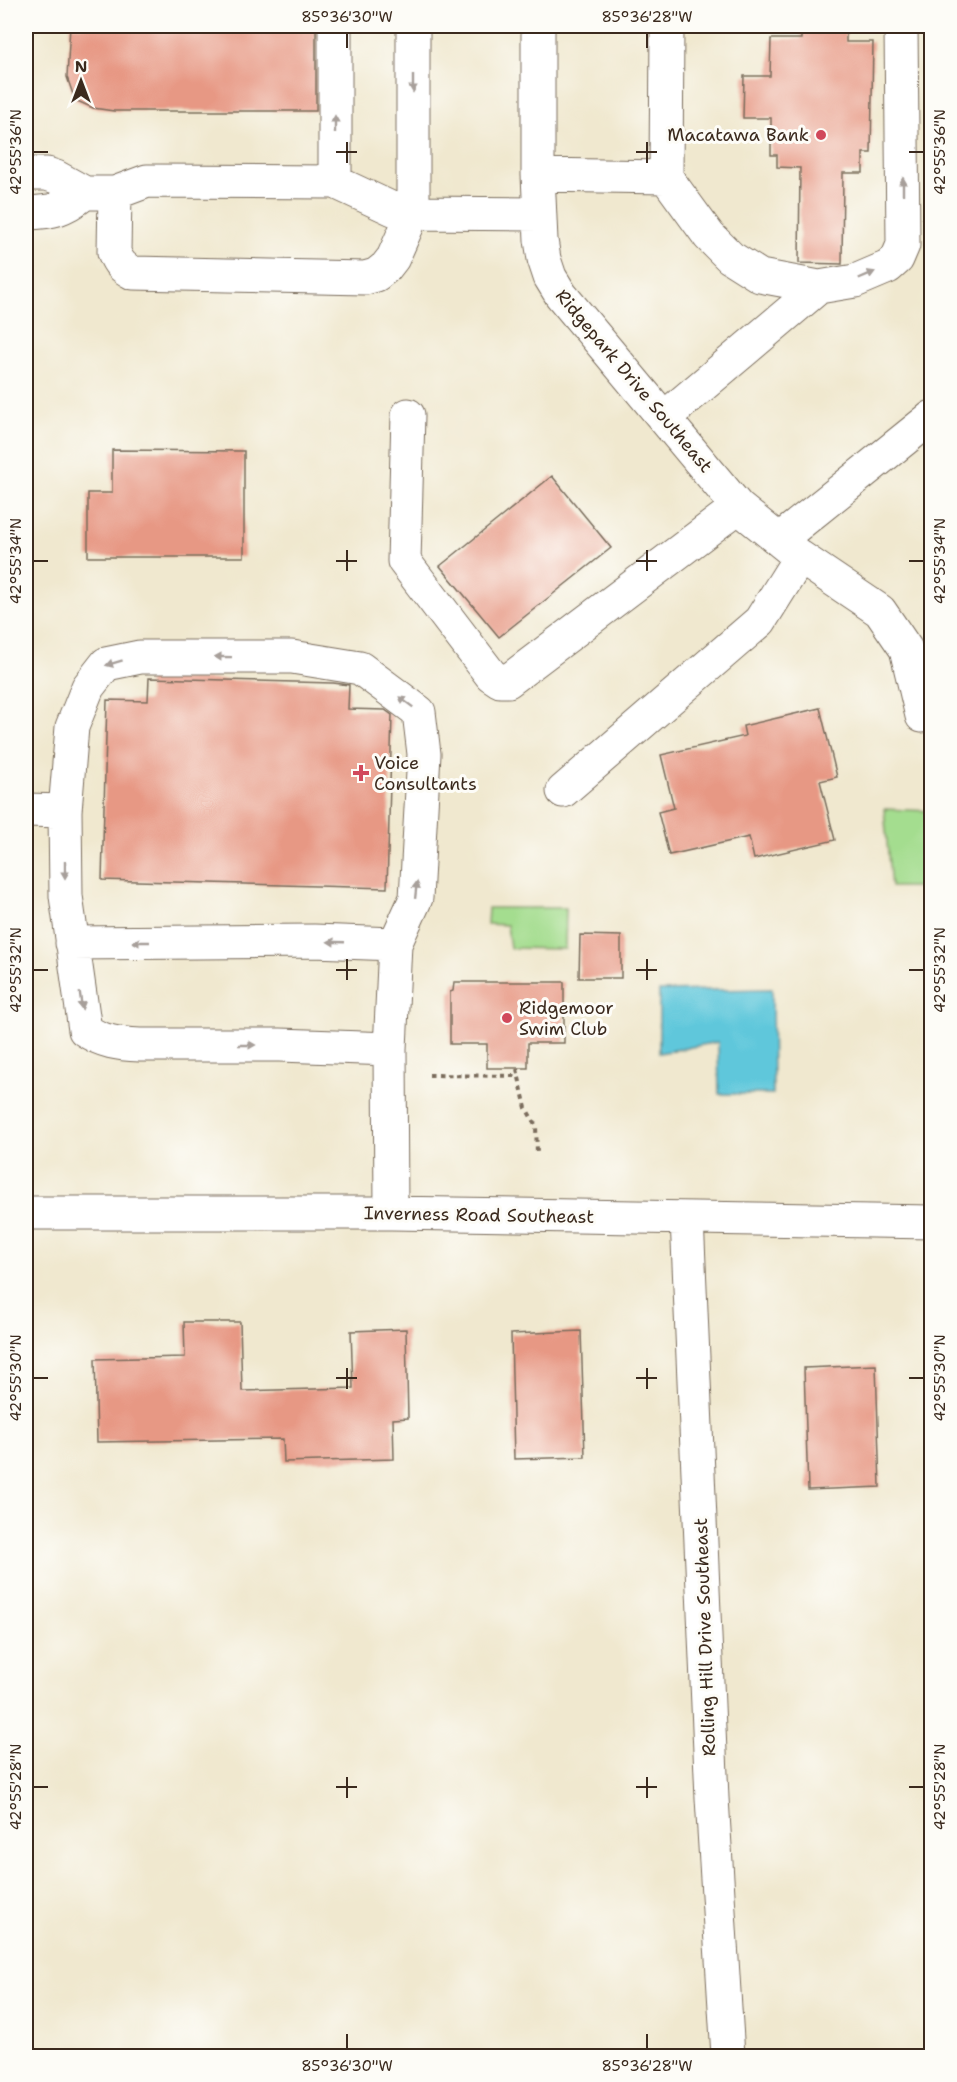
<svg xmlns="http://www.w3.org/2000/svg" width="957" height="2082" viewBox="0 0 957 2082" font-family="'Shantell Sans',sans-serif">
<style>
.green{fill:#a4dd8f;stroke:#708456;stroke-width:1.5}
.water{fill:#5fc7db;stroke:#4d787c;stroke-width:1.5}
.building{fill:#e79884}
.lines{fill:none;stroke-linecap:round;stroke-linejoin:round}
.minor-casing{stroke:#7a6c5c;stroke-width:35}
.path{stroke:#7a6c5c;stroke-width:4;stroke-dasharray:4.5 4.5;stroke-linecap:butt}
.minor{stroke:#fff;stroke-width:33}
.oneway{fill:#a79f9a}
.ticks{fill:none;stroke:#3b2a1e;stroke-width:2}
.poi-dot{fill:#d1495b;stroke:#fdfcf7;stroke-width:2}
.labels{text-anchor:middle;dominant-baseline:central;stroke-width:6;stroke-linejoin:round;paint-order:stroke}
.poi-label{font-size:18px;fill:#3b2a1e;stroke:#fdfcf7;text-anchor:start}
.street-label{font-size:18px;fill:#3b2a1e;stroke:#fdfcf7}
.neatline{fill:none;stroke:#3b2a1e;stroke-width:2}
.ticks-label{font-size:15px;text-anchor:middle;fill:#3b2a1e}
</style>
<rect width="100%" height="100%" fill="#fdfcf7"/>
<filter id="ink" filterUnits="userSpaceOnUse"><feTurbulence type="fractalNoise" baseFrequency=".0167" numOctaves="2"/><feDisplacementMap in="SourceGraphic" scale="12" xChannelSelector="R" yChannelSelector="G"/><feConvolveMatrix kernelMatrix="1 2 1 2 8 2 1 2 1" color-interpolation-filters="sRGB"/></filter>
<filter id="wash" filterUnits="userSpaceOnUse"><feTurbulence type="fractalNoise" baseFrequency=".008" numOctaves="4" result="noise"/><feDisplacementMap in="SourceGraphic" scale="24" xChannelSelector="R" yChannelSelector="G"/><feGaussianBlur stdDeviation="1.35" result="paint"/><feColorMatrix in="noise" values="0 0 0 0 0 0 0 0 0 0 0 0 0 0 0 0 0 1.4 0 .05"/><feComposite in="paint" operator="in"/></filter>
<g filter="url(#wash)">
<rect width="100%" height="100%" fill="#f0e8cf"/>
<path class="green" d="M884,809L931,811V887H891Z
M488,908H566L565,949L510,948L507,925L487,924Z"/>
<path class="water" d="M772,989L773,1094H719L718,1042L659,1053V991Z"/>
<g id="blocks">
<path class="building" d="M70,26H316V111H114L93,108L75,100L67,77Z
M801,26H846V42H873L871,153H863V173H843L842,264L799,263L800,168L777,167V155H771V118H743L744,76H770L771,39H801Z
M112,450L244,451V557H88V493H112Z
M552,476L611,548L499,637L440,566Z
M149,678L333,683L349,685L348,709L385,710L392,715L387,888L102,880L107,700L148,701Z
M820,708L837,777L820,781L835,840L754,859L749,837L669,855L658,812L674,808L661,755L745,736L743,726Z
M580,935L621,936V978H579Z
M454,982H564V1043H528V1068H487V1044H450V992L453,991Z
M184,1322H240L242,1391L353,1388L351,1331L406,1329L408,1418L393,1419L394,1459L284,1462L283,1439L97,1442L95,1359L185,1357Z
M581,1331L585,1457L514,1459L511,1334Z
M876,1365L880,1487L808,1490L804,1368Z"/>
</g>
</g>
<g filter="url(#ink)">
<use href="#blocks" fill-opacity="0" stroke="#7a6c5c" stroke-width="1.5"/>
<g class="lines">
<g class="minor-casing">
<path id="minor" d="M335,26V182
M538,26V175L541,240L544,259L550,277L561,295L738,507L800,557L880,611L906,649L922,716
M667,26L666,177L709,236L730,257L760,276L819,287L855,281L888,267L897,259L903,245L901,26
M26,174H47L56,177L85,193H115L147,181L335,182L393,209L413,213L539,214
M538,175L666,177
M115,193L114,252C118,263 123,268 133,273L365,278L376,275L386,267L393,258L413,213V26
M26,213C53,212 63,210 85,193
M408,415L404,561L491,675L500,681H508L738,507
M664,418L819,287
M779,540L932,417
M563,791L760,621L800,557
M26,810L65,811
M72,943L314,941L395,944
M390,1049L280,1045H140C119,1044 102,1042 85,1030L66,896L65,811L72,727L88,687L106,664L140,657H292L360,668L419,712L424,754L416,898L395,944L390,1049L391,1213
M26,1213H391L932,1222
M687,1218L712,1798L728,2056"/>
</g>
<path class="path" d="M517,1069L526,1108L536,1126L537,1153
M429,1075L519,1076"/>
<use href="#minor" class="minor"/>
</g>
<defs><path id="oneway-solid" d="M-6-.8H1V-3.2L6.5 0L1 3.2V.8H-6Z" transform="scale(1.5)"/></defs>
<g class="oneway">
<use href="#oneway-solid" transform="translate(413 84) rotate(90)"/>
<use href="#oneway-solid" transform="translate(335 124) rotate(-90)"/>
<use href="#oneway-solid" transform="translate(903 186) rotate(-90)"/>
<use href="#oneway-solid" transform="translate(867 275) rotate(-23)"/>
<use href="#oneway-solid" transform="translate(223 657) rotate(-179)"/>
<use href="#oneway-solid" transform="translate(114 663) rotate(163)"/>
<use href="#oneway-solid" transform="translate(406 702) rotate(-143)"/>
<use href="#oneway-solid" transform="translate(65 870) rotate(90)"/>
<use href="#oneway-solid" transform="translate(416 890) rotate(-84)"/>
<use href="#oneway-solid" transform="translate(141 942) rotate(180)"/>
<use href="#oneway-solid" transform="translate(336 942) rotate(-178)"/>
<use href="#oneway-solid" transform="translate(81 1001) rotate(82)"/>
<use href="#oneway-solid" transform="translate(247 1045)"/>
</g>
</g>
<path class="ticks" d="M347,33V48M647,33V48M347,142V163M647,142V163M33,152H48M336,152H357M636,152H657M909,152H924M347,550V571M647,550V571M33,561H48M336,561H357M636,561H657M909,561H924M347,959V980M647,959V980M33,970H48M336,970H357M636,970H657M909,970H924M347,1368V1389M647,1368V1389M33,1378H48M336,1378H357M636,1378H657M909,1378H924M347,1777V1798M647,1777V1798M33,1787H48M336,1787H357M636,1787H657M909,1787H924M347,2034V2049M647,2034V2049"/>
<g class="poi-dot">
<circle cx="821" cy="135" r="6"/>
<path d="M358 764h6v6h6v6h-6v6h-6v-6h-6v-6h6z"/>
<circle cx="507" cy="1018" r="6"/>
</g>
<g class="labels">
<g class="poi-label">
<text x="809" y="135" text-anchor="end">Macatawa Bank</text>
<text x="374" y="763">Voice<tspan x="374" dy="21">Consultants</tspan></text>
<text x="519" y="1008">Ridgemoor<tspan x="519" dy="21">Swim Club</tspan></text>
</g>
<g class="street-label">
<text transform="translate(634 381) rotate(50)">Ridgepark Drive Southeast</text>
<text transform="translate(479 1215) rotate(1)">Inverness Road Southeast</text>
<text transform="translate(705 1637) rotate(-92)">Rolling Hill Drive Southeast</text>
</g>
</g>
<rect width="957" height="2082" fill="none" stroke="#fdfcf7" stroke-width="66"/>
<g transform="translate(81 81)" stroke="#fdfcf7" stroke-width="4.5" paint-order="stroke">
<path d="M0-4.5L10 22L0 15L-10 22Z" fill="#3b2a1e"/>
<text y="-9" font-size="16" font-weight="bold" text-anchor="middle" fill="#3b2a1e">N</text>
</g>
<rect x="33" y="33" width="891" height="2016" class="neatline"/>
<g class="ticks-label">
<text x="347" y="22">85°36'30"W</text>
<text x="647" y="22">85°36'28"W</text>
<text transform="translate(16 152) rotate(-90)" y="5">42°55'36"N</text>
<text transform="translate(940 152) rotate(-90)" y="5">42°55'36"N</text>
<text transform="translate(16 561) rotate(-90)" y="5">42°55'34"N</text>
<text transform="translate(940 561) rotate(-90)" y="5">42°55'34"N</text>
<text transform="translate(16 970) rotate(-90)" y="5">42°55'32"N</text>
<text transform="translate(940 970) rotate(-90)" y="5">42°55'32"N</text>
<text transform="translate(16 1378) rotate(-90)" y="5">42°55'30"N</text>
<text transform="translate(940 1378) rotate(-90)" y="5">42°55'30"N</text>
<text transform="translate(16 1787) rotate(-90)" y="5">42°55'28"N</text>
<text transform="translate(940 1787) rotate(-90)" y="5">42°55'28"N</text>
<text x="347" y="2071">85°36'30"W</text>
<text x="647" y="2071">85°36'28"W</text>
</g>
</svg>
